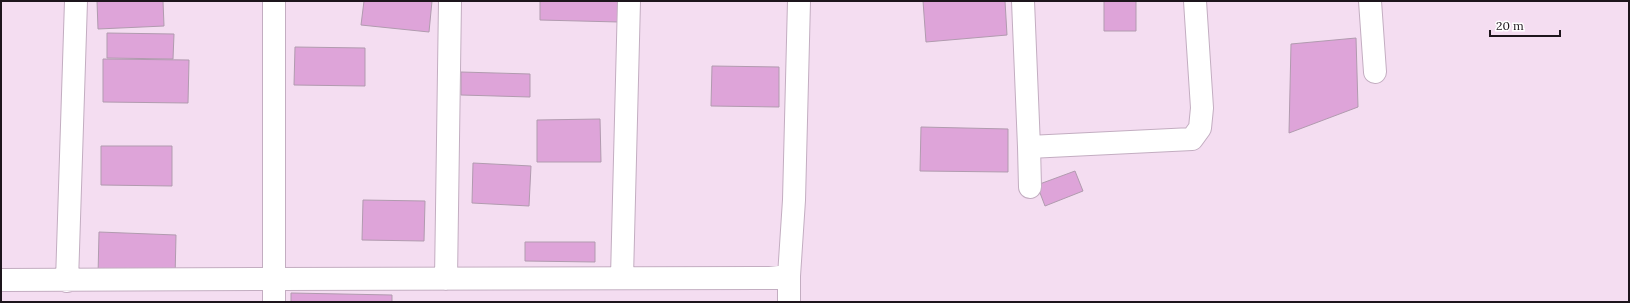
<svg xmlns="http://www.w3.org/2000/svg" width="1630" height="303" viewBox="0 0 1630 303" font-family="Lora,serif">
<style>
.building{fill:#dea4d9;stroke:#b19baf}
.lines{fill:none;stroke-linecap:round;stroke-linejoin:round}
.minor-casing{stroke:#c3adc1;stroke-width:24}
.minor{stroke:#fff;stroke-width:22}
</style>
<rect width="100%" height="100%" fill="#f4ddf1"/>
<path class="building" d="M97,1H163L164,26L98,29Z
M364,1H432L429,32L361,25Z
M540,1H620L619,22L540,20Z
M923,1H1005L1007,35L926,42Z
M1104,1H1136V31H1104Z
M107,33L174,34L173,59L107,58Z
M1356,38L1358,107L1289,133L1291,44Z
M295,47L365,48V86L294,85Z
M103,59L189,60L188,103L103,102Z
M712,66L779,67V107L711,106Z
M461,72L530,74V97L461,95Z
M600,119L601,162H537V120Z
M921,127L1008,129V172L920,171Z
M101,146H172V186L101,185Z
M473,163L531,166L529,206L472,203Z
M1075,171L1083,191L1045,206L1037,185Z
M363,200L425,201L424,241L362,240Z
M99,232L176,235L175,279L98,276Z
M525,242H595V262L525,261Z
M291,293L392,295V302H291Z"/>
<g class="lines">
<g class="minor-casing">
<path id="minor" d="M274,1V279C440,279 605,277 770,278L789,276L794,200L799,1
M1023,1L1029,147L1192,139L1200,128L1202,108L1195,1
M1370,1L1375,72
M1029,147L1030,187
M789,276V302
M622,277L629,1
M446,279L450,1
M1,280L274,279V302
M67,281L76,1"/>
</g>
<use href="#minor" class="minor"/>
</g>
<rect width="1630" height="303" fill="none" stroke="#1d151c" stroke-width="4"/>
<path d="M1490 30v6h70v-6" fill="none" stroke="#1d151c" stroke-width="2"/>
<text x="1496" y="30" font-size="12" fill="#1d151c" stroke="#ffffff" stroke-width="3" paint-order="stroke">20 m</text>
</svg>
